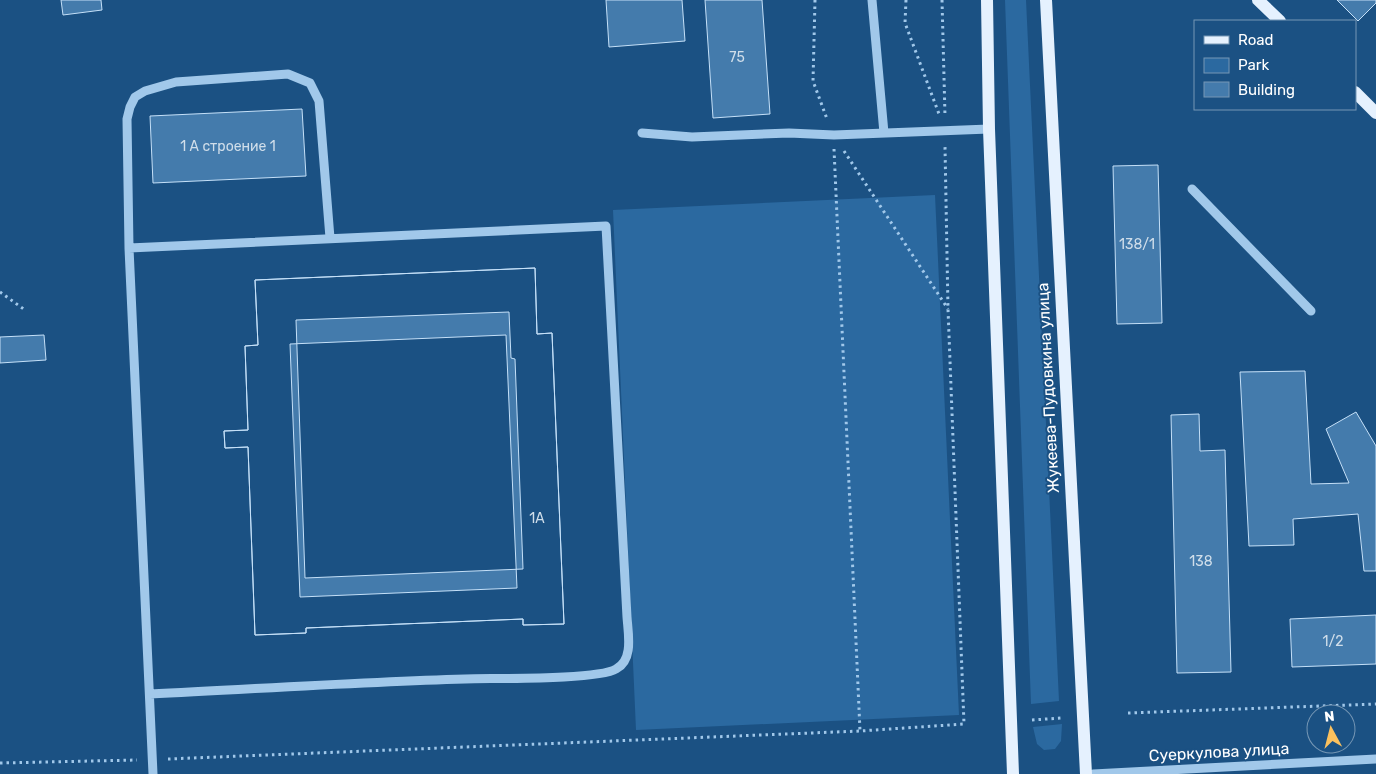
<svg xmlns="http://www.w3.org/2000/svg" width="1376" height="774" viewBox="0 0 1376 774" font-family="Rubik,sans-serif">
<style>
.green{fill:#2b69a0}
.building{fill:#447bac;stroke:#c5e0f8;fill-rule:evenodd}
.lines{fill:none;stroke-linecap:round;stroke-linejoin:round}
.path{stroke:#a1c8ea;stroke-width:3;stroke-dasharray:2.5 4;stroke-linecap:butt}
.minor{stroke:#a1c8ea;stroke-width:9}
.major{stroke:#e5f1fe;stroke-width:12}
.labels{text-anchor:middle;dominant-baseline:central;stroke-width:4;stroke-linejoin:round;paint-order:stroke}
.number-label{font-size:14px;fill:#d0deea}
.street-label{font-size:16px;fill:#fff;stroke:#1b5183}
</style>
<rect width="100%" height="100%" fill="#1b5183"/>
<path class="green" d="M1005,0H1026L1059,701L1031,704Z
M935,195L959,715L636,730L613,210Z
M1062,724L1061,741L1055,749L1044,750L1037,744L1033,727Z"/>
<path class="building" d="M61,0H101L102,10L63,15Z
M606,0H682L685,41L609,47Z
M705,0H762L770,114L713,118Z
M1337,0H1376V3L1358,21Z
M302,109L306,176L153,183L150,116Z
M1158,165L1162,323L1117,324L1113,166Z
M535,268L537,334L552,333L564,624L523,625V619L306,628V633L255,635L248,447L225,448L224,431L248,430L245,346L258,345L255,280ZM506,335L517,588L300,597L290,344Z
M535,268L537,334L552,333L564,624L523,625V619L306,628V633L255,635L248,447L225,448L224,431L248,430L245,346L258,345L255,280ZM509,312L511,358L515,359L523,569L305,578L296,320Z
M44,335L46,360L0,363V337Z
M1305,371L1311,484L1349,483L1326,429L1356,412L1376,446V571H1364L1358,514L1293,519L1294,545L1249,546L1240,372Z
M1199,414L1200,451L1225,450L1231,672L1177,673L1171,415Z
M1376,615V664L1292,667L1290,619Z"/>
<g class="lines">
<path class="path" d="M815,0L813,81L827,119
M906,0L905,23L939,114
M942,0L945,116
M834,149L860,731
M844,151L948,309
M0,292L25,310
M1128,713L1376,704
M1032,720L1061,718
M168,759L860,731L964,724L948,309L945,147
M0,763L137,760"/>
<path class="minor" d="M872,0L884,133
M642,133L692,137L789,133L834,135L989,129
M1192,189L1311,311
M129,248L127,119L130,107L135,97L145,91L176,82L288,74L310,83L319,101L330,238
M150,694C255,689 360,682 465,679C492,678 598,680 616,669C634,660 628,633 627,617L606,226L129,248L153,774
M1093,774L1376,759"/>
<path class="major" d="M987,0L989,129L1013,774
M1046,0L1086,774
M1258,0L1280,21
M1355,92L1376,113"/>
</g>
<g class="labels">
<g class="number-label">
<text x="737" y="57">75</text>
<text x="228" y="146">1 А строение 1</text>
<text x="1137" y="244">138/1</text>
<text x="537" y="518">1А</text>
<text x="1201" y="561">138</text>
<text x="1333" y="641">1/2</text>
</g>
<g class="street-label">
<text transform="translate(1048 388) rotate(-93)">Жукеева-Пудовкина улица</text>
<text transform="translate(1219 752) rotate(-3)">Суеркулова улица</text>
</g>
</g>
<rect x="1194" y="20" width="162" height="90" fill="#1b5183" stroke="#7697b5"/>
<rect x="1204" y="36" width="25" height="8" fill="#e5f1fe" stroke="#7697b5"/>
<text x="1238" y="45" font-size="15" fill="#ffffff">Road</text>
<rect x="1204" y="58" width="25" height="15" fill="#2b69a0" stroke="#7697b5"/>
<text x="1238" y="70" font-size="15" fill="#ffffff">Park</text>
<rect x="1204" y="82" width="25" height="15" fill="#447bac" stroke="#7697b5"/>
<text x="1238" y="95" font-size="15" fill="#ffffff">Building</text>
<g transform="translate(1331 729) rotate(353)"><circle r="24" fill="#1b5183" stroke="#7697b5"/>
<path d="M0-4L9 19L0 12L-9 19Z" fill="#fbc15e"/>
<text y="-8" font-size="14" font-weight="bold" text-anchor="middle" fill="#ffffff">N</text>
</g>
</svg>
